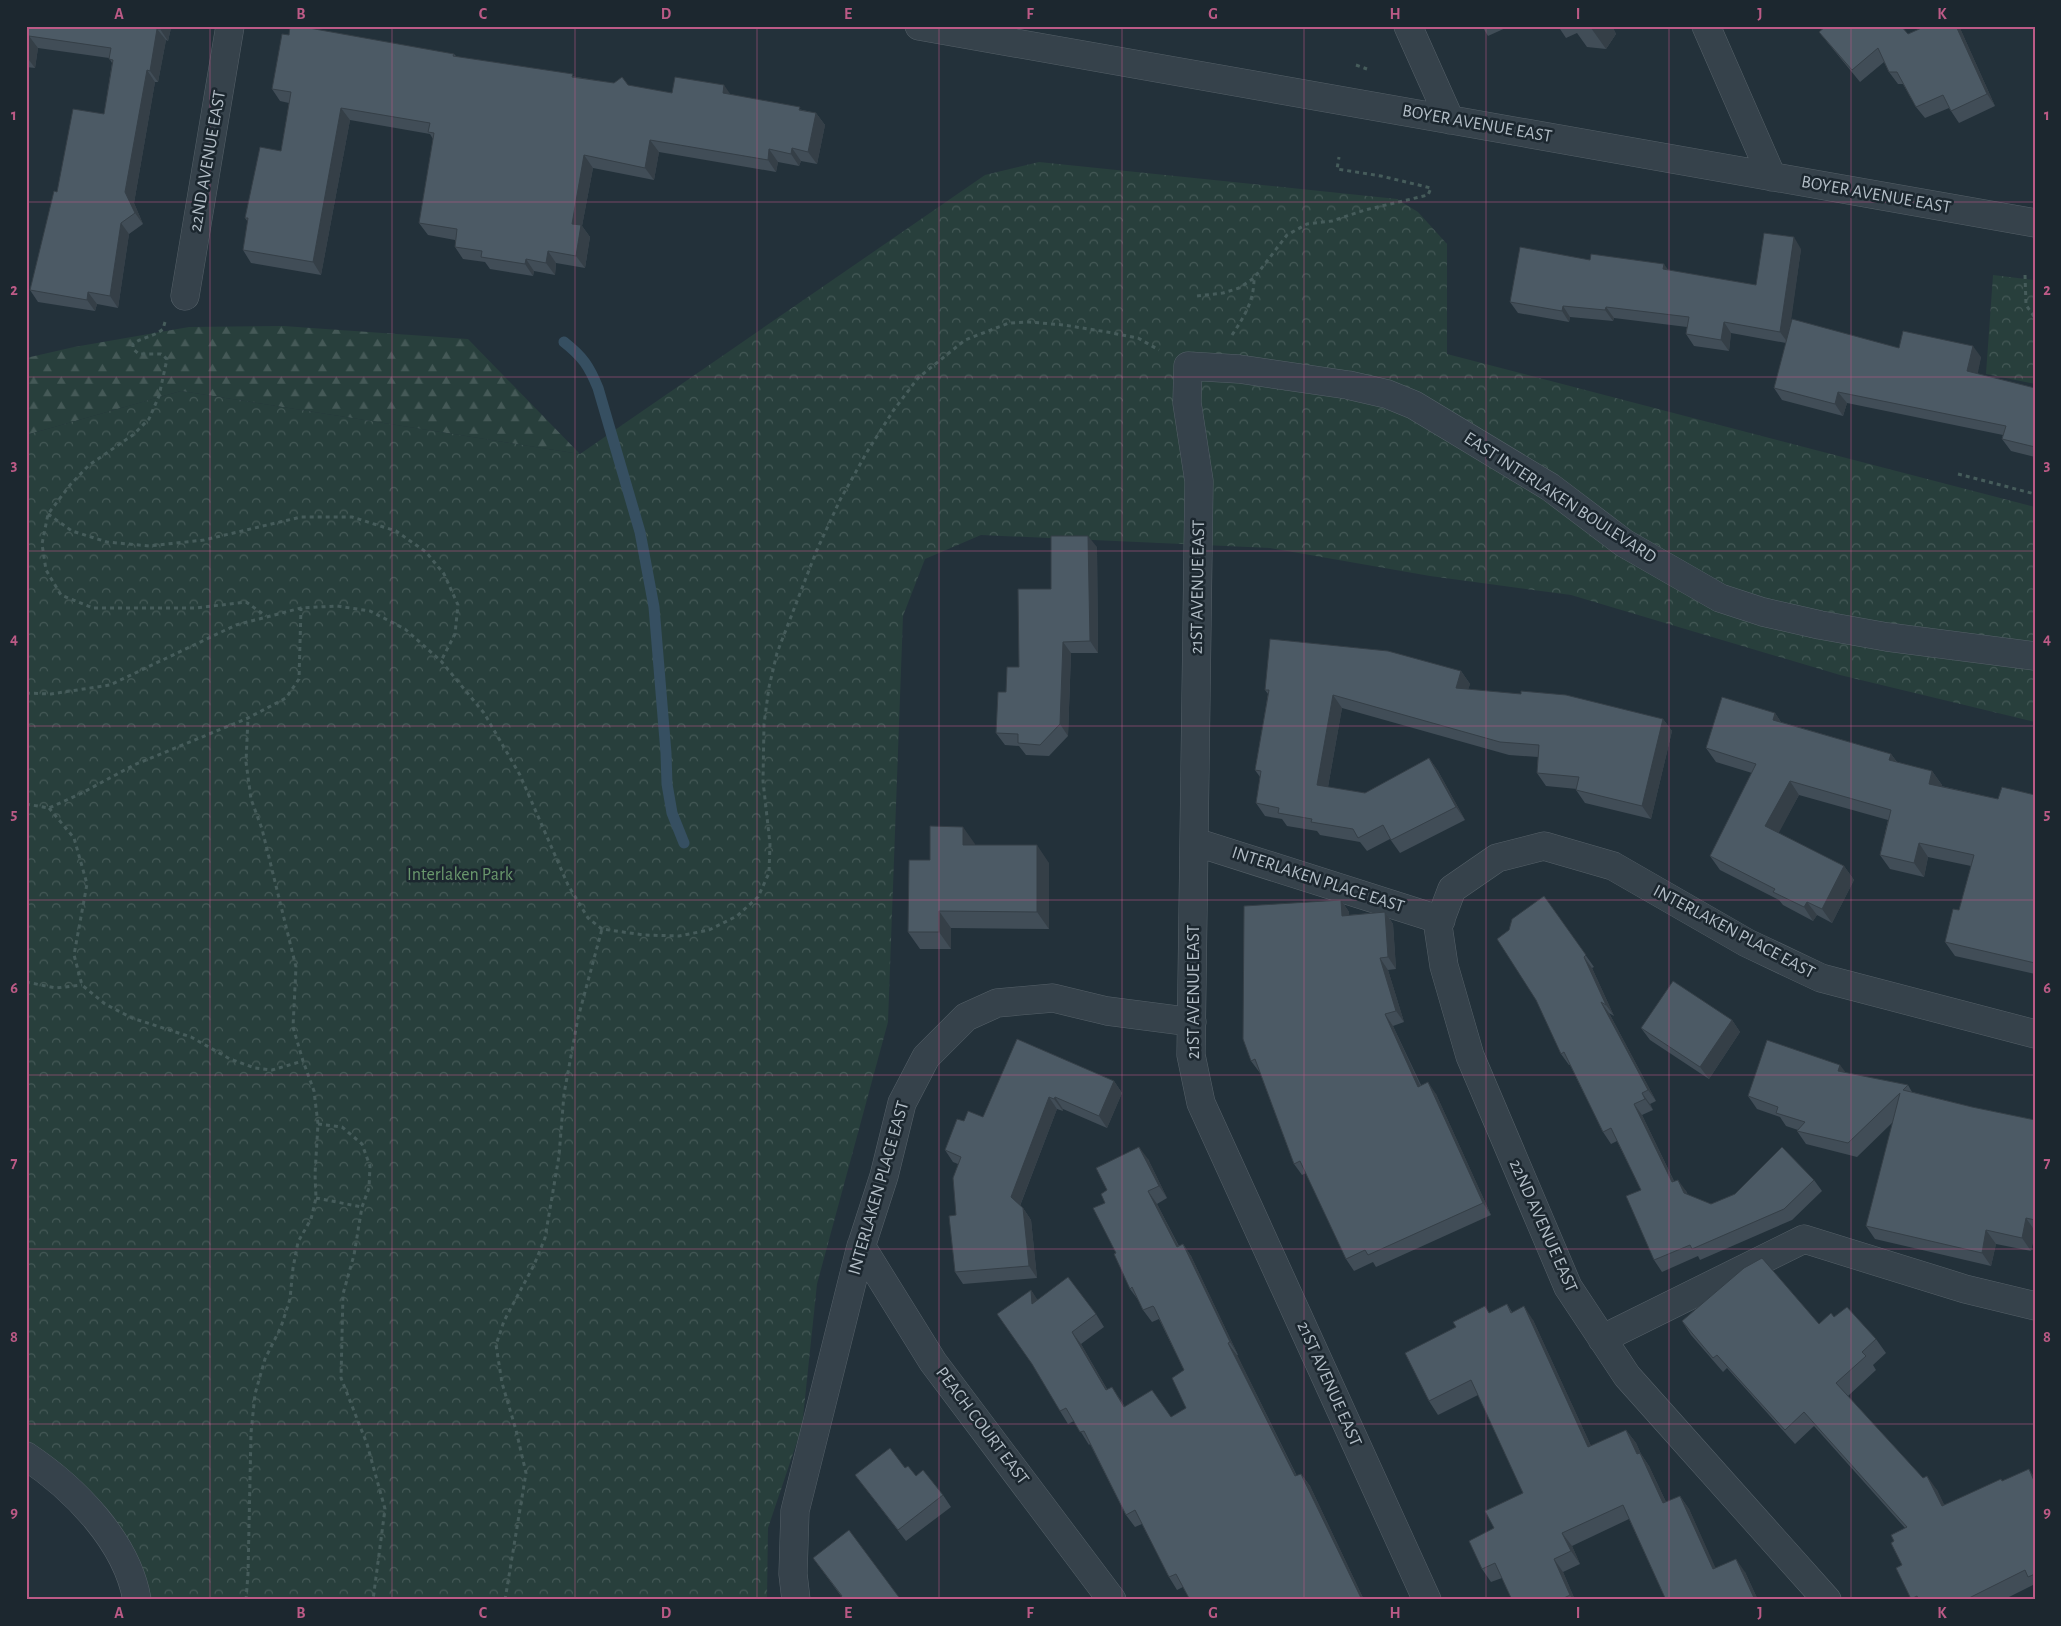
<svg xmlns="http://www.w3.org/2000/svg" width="2061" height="1626" viewBox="0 0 2061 1626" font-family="'Alegreya Sans',sans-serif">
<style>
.forest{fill:url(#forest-firs)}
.park{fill:url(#park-crowns)}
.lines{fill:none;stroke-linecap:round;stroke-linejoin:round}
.stream{stroke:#364f61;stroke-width:11}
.minor-casing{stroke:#556068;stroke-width:29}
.path{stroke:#465c5b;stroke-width:3;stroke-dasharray:4 4;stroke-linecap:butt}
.minor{stroke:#36424b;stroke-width:28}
.wall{fill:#414d57}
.shaded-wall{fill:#353f47}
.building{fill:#4c5a65;stroke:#353f47}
.grid{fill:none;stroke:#bc5a86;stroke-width:1;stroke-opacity:0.55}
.labels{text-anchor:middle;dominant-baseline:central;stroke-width:5;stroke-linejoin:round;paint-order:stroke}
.street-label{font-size:18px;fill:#b2bdc6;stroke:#1c272f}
.park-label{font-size:18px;fill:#69976c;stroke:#1c272f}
.neatline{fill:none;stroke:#bc5a86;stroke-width:2}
.grid-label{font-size:16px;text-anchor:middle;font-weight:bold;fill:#bc5a86}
</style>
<defs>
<pattern id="forest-firs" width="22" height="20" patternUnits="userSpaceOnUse" patternTransform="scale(1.25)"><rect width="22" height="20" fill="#283f3c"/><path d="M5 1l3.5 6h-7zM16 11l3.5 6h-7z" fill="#455957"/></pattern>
<pattern id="park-crowns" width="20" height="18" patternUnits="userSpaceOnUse" patternTransform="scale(1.25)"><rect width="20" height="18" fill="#283f3c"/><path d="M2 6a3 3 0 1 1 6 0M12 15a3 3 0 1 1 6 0" fill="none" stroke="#455957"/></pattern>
</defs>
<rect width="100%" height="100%" fill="#23313a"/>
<path class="forest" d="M283,326L468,339L580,454L181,391L26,435V358L74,347L189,327Z"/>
<path class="park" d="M1039,162L1397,199L1418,212L1447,244V354L2035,507V722L1840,675L1571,595L1430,576L1270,548L981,535L925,559L903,616L888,1022L817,1284L802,1427L768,1528L767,1600H137L135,1586L26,1456V435L181,391L580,454L985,175Z
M1993,275L2035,280V384L1986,374Z"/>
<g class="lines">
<path class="stream" d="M564,342C583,357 589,366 598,388L640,532L654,607L666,753L667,784L672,813L684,843"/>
<g class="minor-casing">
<path id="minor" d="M919,26L2035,223
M1408,26L1450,120
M1706,26L1772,177
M185,296L230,26
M1195,842L1441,920
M861,1246L933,1362L1112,1600
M1602,1339L1804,1239L1965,1289L2035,1306
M26,1456C74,1488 127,1541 137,1600
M796,1600L793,1574L795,1511L860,1250L884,1176L902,1103L926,1057L966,1017L997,1003L1053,998L1107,1011L1192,1022
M1427,1600L1201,1103L1191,1055L1199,481L1187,403L1188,366L1239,369L1348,385L1387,394L1414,405L1550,487L1624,543L1720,598L1763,612L1820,625L1887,637L2035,656
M1827,1600L1627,1376L1568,1287L1470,1056L1444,966L1438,926L1452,889L1497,858L1544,846L1613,866L1747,943L1821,978L2035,1034"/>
</g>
<path class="path" d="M1356,65L1367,69
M2025,275L2026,305L2035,318
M1197,296L1223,293L1239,288L1254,278L1287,235L1307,224L1332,221L1365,210L1428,195L1431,188L1381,176L1337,169L1339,157
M165,322L163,329C154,337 142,337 133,344V349L139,354H161L167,359L159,396L149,419L133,435L89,465L70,485L48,514L42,544L46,570L61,595L93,608H196L246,602L266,616
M1232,335C1244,317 1254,301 1254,279
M1958,474L2035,494
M48,514L72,531L107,542L149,546L204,540L301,517H352L396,531L426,552L444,574L458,605L455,634L441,661
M26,693L51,694L110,685L236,625L301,608L337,606L370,611L405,629L441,661L484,713L520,775L568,885L588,918L602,929L644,935L679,936L709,930L737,916L758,897L769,873L770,844L763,781L764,724L769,687L777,653L816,552L840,500L867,452L893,411L918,378L965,340L1009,323L1029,322L1064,325L1107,332L1138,338L1159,350
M26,804L49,808L80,794L134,765L248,718L286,698L299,679L301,608
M49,808L74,838L87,884L74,955L82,985L105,1004L132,1018L191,1037L230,1059L255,1068L272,1070L303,1061
M26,982L56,988L82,985
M318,1124L342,1127L362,1144L370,1166L369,1188L362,1207L354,1255L343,1294L341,1378L367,1444L385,1509L373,1600
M316,1198L362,1207
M246,1600L248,1574L251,1433L255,1394L265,1359L281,1327L290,1299L293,1268L298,1242L311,1219L316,1198L315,1174L318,1124L314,1091L303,1061L293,1027L296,967L262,829L251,799L246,762L248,718
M505,1600L526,1473L516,1430L502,1383L496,1345L504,1321L534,1265L545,1238L559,1156L564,1094L578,1018L602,929"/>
<use href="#minor" class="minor"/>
</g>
<path class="wall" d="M26,26H172L171,28L168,41L166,40L158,82H155L134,203L143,224L129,234L118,308L97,304L95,311L38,302L30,290L57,192L104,114L112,63L109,58L38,48L35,68L26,67Z
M1482,26H1510L1488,36Z
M1558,26H1612L1616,34L1606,49L1587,47L1577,33L1566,38Z
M1959,26L1995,106L1959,123L1949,108L1925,118L1916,107L1903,84H1898L1889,72L1884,62L1860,82L1828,43L1819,32L1908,34Z
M289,35L454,54L457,57L672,93L730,94L816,113L825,125L817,164L801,161L799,166L778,162L776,172L659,152L654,180L593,168L582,226L590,237L585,268L556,263L555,275L534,271L533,276L490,269L485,262L463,259L455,247V240L428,235L419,223L433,139L430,134L350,120L321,275L251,263L243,250L248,222L245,218L281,151L289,103L280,101L272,89Z
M1801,249L1790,325L1899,348L1981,357L1977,374L2035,388V457L2011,451L2002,439L2003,435L1847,403L1843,416L1782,400L1774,388L1786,343L1731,333L1729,351L1694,346L1686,334L1687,327L1614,318L1613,321L1570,317L1569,322L1518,313L1510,302L1590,260L1668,270L1756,285Z
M1097,547L1098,653H1071L1068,736L1049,756L1026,755L1019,746L1005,745L996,733L1006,692L1019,667L1051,589Z
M1461,671L1470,684L1468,689L1663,719L1672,731L1651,819L1585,803L1576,790L1577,789L1546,786L1537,773L1538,757L1509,755L1342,708L1328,787L1365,793L1429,758L1438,771L1465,820L1400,853L1390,839L1367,851L1360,842L1320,835L1317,831L1287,826L1282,819L1265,816L1256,803L1260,777L1255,770L1268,694L1265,690Z
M1775,713L1781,722L1891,754L1897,762L1932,771L1942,785L1941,786L1998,799L2035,795V974L1955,956L1945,942L1959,910L1971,866L1928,857L1924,877L1890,869L1880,855L1888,820L1799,795L1778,833L1844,866L1854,880L1832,923L1817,915L1813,921L1783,905L1779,900L1720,870L1710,856L1752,773L1716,762L1706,748Z
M975,844V845L1049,863V929L951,928V949H920L908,932L930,860Z
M1544,896L1594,967L1592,968L1614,1016L1609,1013L1656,1101L1650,1104L1653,1110L1642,1115L1674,1181L1686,1191L1688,1195L1711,1204L1814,1180L1822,1191L1792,1220L1700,1260L1698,1256L1662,1272L1654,1260L1641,1190L1617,1141L1611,1144L1603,1132L1570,1065H1569L1561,1054L1509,930Z
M1341,900L1349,912V915L1385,912L1393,924L1396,969L1388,970L1404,1022L1393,1026L1421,1085L1436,1094L1491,1215L1376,1267L1373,1262L1354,1271L1346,1259L1306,1173L1302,1175L1294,1164L1260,1073L1251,1061Z
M1732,1020L1740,1032L1709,1079L1650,1040L1641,1028Z
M1017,1039L1114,1081L1122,1093L1107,1128L1063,1109V1111L1057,1109L1020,1206L1023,1208L1031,1220L1037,1278L963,1284L955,1272L958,1164L953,1162L945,1150L983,1117Z
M1846,1073L1908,1085L1912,1092L1972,1107L2035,1120V1232L2031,1251L1996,1244L1991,1266L1875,1239L1866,1226L1893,1122L1857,1157L1806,1144L1797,1131L1798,1130L1786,1126L1780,1117L1757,1109L1748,1096Z
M1148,1159L1167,1198L1157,1204L1179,1246L1183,1244L1191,1256L1238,1355H1237L1297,1476L1301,1474L1310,1486L1364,1600H1190L1183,1587L1177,1590L1169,1577L1142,1524L1135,1527L1126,1515L1090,1444L1089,1445L1074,1421L1068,1424L1060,1411L1031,1290L1037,1300L1096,1314L1104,1327L1081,1344L1107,1389L1120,1399L1125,1407L1171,1417L1186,1408L1184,1370L1159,1319L1152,1322L1143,1310L1139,1301L1130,1289L1116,1253L1105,1203L1107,1190Z
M1507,1304L1512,1312L1533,1320L1591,1446L1626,1430L1636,1443L1641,1454L1649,1466L1666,1502L1680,1496L1689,1509L1715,1568L1745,1572L1758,1600H1666L1629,1519L1572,1546L1580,1564L1563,1572L1575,1600H1512L1502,1578L1491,1582L1482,1569L1494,1528L1523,1493L1478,1395L1438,1415L1429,1401L1456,1327L1490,1313Z
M1834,1317L1876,1339L1886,1353L1873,1365L1876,1370L1848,1396L1923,1478L1937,1490L1944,1505L2002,1481L2035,1478V1586L2033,1585L2003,1600H1912L1896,1568L1902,1565L1894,1541L1905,1528L1814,1426L1795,1444L1727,1368L1723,1372L1691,1335L1682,1321L1819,1324Z
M905,1468L943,1495L951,1507L906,1541L855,1475Z
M813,1558L901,1600L841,1596Z"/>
<path class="shaded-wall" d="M161,26H172L171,28L168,41L160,29Z
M1592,26H1612L1616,34L1606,49L1591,28Z
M1956,26H1959L1995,106L1987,94Z
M157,29L166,40L158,82L150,71Z
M29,36L38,48L35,68L26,56Z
M147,70L155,82L134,203L143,224L135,213L125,192Z
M724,85L733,98L723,93Z
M341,108L350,120L321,275L313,262Z
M816,113L825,125L817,164L808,152Z
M650,140L659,152L654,180L645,168Z
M792,148L801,161L799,166L791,154Z
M769,149L778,162L776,172L768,160Z
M584,155L593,168L582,226L590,237L585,268L576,256L572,224Z
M121,223L129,234L118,308L110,296Z
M1794,237L1801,249L1788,343L1780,332Z
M548,251L556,263L555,275L546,263Z
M526,259L534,271L533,276L525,264Z
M1664,264L1672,275L1663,269Z
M88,292L97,304L95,311L87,300Z
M1563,306L1570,317L1569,322L1562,311Z
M1606,307L1614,318L1613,321L1605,310Z
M1724,322L1731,333L1729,351L1721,340Z
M1973,346L1981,357L1976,383L1967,371Z
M1838,392L1847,403L1843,416L1835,404Z
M1088,536L1097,547L1098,653L1090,641Z
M1063,642L1071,653L1068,736L1060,724Z
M1461,671L1470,684L1465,701L1456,688Z
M1333,695L1342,708L1326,798L1317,785Z
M1775,713L1784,727L1773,720Z
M1663,719L1672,731L1651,819L1642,806Z
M1891,754L1901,768L1889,760Z
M1429,758L1438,771L1465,820L1456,807Z
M1932,771L1942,785L1939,797L1929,784Z
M1790,781L1799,795L1775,840L1765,826Z
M963,827L975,844V862L963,845Z
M1919,843L1928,857L1924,877L1914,863Z
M1037,845L1049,863V929L1037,912Z
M1844,866L1854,880L1832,923L1822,909Z
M1341,900L1349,912L1350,927L1342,916Z
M1807,902L1817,915L1813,921L1804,907Z
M939,911L951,928V949L939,932Z
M1385,912L1393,924L1396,969L1388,957Z
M1584,957L1592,968L1614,1016L1606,1005Z
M1380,958L1388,970L1404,1022L1396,1011Z
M1601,1002L1609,1013L1656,1101L1648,1090Z
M1385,1014L1393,1026L1426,1098L1418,1087Z
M1732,1020L1740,1032L1709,1079L1700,1067Z
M1840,1065L1850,1078L1838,1071Z
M1114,1081L1122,1093L1107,1128L1099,1116Z
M1428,1082L1436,1094L1491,1215L1483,1203Z
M1642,1093L1650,1104L1653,1110L1645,1099Z
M1049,1097L1057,1109L1019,1208L1011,1197Z
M1055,1097L1063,1109V1111L1054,1099Z
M1634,1104L1642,1115L1680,1194L1672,1182Z
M1139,1147L1148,1159L1167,1198L1159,1186Z
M1678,1180L1686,1191L1692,1205L1684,1193Z
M1148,1191L1157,1204L1185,1259L1177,1247Z
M1023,1208L1031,1220L1037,1278L1029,1266Z
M2026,1218L2035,1231L2031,1251L2022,1238Z
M1986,1230L1996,1244L1991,1266L1982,1253Z
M1183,1244L1191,1256L1238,1355L1230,1342Z
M1031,1290L1039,1302L1032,1304Z
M1524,1306L1533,1320L1598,1461L1588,1447Z
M1072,1332L1081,1344L1114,1402L1106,1390Z
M1228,1343L1237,1355L1303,1489L1295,1476Z
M1112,1387L1120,1399L1133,1419L1124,1407Z
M1626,1430L1636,1443L1641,1454L1649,1466L1673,1517L1663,1503L1637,1454Z
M2029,1469L2035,1478V1483Z
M1301,1474L1310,1486L1364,1600H1362Z
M1927,1476L1937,1490L1952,1520L1942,1506Z
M1680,1496L1689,1509L1722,1582L1713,1569Z
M1562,1533L1572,1546L1580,1564L1571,1551Z
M1554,1559L1563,1572L1575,1600H1573L1570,1595Z
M1736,1559L1745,1572L1758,1600H1755Z"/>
<path class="building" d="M26,26H161L160,29H157L150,71L147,70L125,192L135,213L121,223L110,296L88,292L87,300L30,290L54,191L57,192L73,109L104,114L113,60L109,59L111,48L29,36L26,56Z
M290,26H298L454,54L453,56L573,74L572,77L614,83L622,77L628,85L672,93L675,77L724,85L723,93L800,107L799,110L816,113L808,152L792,148L791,154L769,149L768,160L650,140L645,168L584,155L572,224L581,225L576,256L548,251L546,263L526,259L525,264L481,257L482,251L455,247L457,229L419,223L434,133L428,132L430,123L341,108L313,262L243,250L248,218H245L260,147L281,151L291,92L272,89L282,34L289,35Z
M1577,26H1592L1591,28Z
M1826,26H1901L1908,34L1926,26H1956L1987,94L1951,111L1943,95L1916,107L1897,72H1889L1878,48L1852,70L1819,32Z
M1764,233L1794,237L1780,332L1724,322L1721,340L1686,334L1689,317L1606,307L1605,310L1563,306L1562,311L1510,302L1520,247L1590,260L1591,254L1664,264L1663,269L1756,285Z
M1792,319L1899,348L1903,331L1973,346L1967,371L2035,388V447L2002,439L2006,426L1838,392L1835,404L1774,388Z
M1051,536H1088L1090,641L1063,642L1060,724L1040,745L1018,743V734L996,733L998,692H1006L1007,667H1019L1018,589H1051Z
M1270,639L1388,651L1461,671L1456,688L1521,694V691L1566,695L1663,719L1642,806L1576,790L1579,777L1537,773L1539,745L1500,742L1333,695L1317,785L1365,793L1429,758L1456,807L1391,840L1383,825L1358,838L1353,829L1311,822L1312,819L1278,813L1279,808L1256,803L1261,771L1255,770L1269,690H1265Z
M1722,697L1775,713L1773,720L1891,754L1889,760L1932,771L1929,784L1998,799L2002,787L2035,795V963L1945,942L1953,909L1959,910L1974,855L1919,843L1914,863L1880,855L1891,810L1790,781L1765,826L1844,866L1822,909L1807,902L1804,907L1773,892L1775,889L1710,856L1756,764L1706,748Z
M930,826L963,827V845H1037V912L939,911V932H908L909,860H930Z
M1544,896L1586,955L1584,957L1606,1005L1601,1002L1648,1090L1642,1093L1645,1099L1634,1104L1672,1182L1678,1180L1684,1193L1711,1204L1735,1194L1782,1147L1814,1180L1784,1209L1692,1249L1690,1245L1654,1260L1626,1196L1641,1190L1611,1128L1603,1132L1564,1052L1561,1054L1536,1000L1497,939L1509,930L1512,919Z
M1341,900L1342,916L1385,912L1388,957L1380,958L1396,1011L1385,1014L1418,1087L1428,1082L1483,1203L1368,1255L1365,1250L1346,1259L1300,1161L1294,1164L1255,1059L1251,1061L1243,1039L1244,906Z
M1673,981L1732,1020L1700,1067L1641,1028Z
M1017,1039L1114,1081L1099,1116L1055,1097L1054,1099L1049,1097L1011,1197L1023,1208L1029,1266L955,1272L949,1216L956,1215L953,1178L961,1157L945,1150L957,1119L964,1121L968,1111L983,1117Z
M1767,1040L1840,1065L1838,1071L1908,1085L1903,1090L1972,1107L2035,1120V1220L2026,1218L2022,1238L1986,1230L1982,1253L1866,1226L1900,1093L1848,1143L1797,1131L1805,1122L1776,1113L1778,1107L1748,1096Z
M1139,1147L1159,1186L1148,1191L1177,1247L1183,1244L1230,1342L1228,1343L1295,1476L1301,1474L1362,1600H1190L1176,1574L1169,1577L1135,1510L1126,1515L1084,1431L1080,1432L1066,1408L1060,1411L1032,1364L997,1314L1031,1290L1032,1304L1068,1277L1096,1314L1072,1332L1106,1390L1112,1387L1124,1407L1152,1390L1171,1417L1186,1408L1172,1378L1184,1370L1154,1307L1153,1306L1143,1310L1132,1287L1130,1289L1114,1254L1116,1253L1093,1208L1105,1203L1101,1194L1107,1190L1096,1168Z
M1762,1258L1819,1324L1831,1313L1834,1317L1847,1307L1876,1339L1862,1352L1866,1356L1836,1383L1923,1478L1927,1476L1942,1506L2001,1479L2002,1481L2029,1469L2035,1483V1574L2028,1577L2025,1570L1965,1600H1919L1917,1596L1911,1599L1896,1568L1902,1565L1891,1543L1894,1541L1891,1535L1907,1527L1804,1412L1785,1430L1717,1355L1713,1358L1682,1321L1744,1268Z
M1507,1304L1511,1313L1524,1306L1588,1447L1626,1430L1637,1454L1640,1453L1663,1503L1680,1496L1713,1569L1736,1559L1755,1600H1666L1623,1505L1562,1533L1571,1551L1554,1559L1570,1595L1560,1600H1512L1495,1563L1482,1569L1469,1541L1494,1528L1485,1511L1523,1493L1471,1380L1429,1401L1405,1353L1456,1327L1453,1322L1485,1306L1489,1313Z
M890,1448L905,1468L908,1466L916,1476L923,1470L943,1495L898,1530L855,1475Z
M849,1530L901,1600H836L842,1596L813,1558Z"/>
<path class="grid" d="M210,26V1600M392,26V1600M575,26V1600M757,26V1600M939,26V1600M1122,26V1600M1304,26V1600M1486,26V1600M1669,26V1600M1851,26V1600M26,202H2035M26,377H2035M26,551H2035M26,726H2035M26,900H2035M26,1075H2035M26,1249H2035M26,1424H2035"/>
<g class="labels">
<g class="street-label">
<text transform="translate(1477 124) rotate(10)">BOYER AVENUE EAST</text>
<text transform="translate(208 161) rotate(-80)">22ND AVENUE EAST</text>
<text transform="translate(1876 195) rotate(10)">BOYER AVENUE EAST</text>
<text transform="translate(1560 498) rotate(33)">EAST INTERLAKEN BOULEVARD</text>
<text transform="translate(1198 587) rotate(-89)">21ST AVENUE EAST</text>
<text transform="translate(1318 880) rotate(18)">INTERLAKEN PLACE EAST</text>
<text transform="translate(1734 932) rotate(28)">INTERLAKEN PLACE EAST</text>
<text transform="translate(1194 992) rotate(-90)">21ST AVENUE EAST</text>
<text transform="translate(879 1188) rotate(-74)">INTERLAKEN PLACE EAST</text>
<text transform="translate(1543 1226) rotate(66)">22ND AVENUE EAST</text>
<text transform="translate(1329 1384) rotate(66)">21ST AVENUE EAST</text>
<text transform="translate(982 1426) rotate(53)">PEACH COURT EAST</text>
</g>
<g class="park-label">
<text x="460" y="875">Interlaken Park</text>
</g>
</g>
<rect width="2061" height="1626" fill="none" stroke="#1c272f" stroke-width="55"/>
<rect x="28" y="28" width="2006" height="1570" class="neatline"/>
<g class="grid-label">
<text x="119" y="19">A</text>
<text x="301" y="19">B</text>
<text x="483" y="19">C</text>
<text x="666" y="19">D</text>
<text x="848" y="19">E</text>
<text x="1030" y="19">F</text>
<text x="1213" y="19">G</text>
<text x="1395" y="19">H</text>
<text x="1578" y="19">I</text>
<text x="1760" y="19">J</text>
<text x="1942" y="19">K</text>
<text x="14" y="120">1</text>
<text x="2047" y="120">1</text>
<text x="14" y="295">2</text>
<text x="2047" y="295">2</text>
<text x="14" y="470">3</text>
<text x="2047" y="470">3</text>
<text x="14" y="644">4</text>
<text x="2047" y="644">4</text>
<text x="14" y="819">5</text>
<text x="2047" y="819">5</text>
<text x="14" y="993">6</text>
<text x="2047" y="993">6</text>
<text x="14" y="1168">7</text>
<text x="2047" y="1168">7</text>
<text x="14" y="1342">8</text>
<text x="2047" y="1342">8</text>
<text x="14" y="1517">9</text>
<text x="2047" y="1517">9</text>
<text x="119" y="1618">A</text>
<text x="301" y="1618">B</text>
<text x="483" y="1618">C</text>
<text x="666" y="1618">D</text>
<text x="848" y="1618">E</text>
<text x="1030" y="1618">F</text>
<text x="1213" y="1618">G</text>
<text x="1395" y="1618">H</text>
<text x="1578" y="1618">I</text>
<text x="1760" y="1618">J</text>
<text x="1942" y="1618">K</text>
</g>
</svg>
